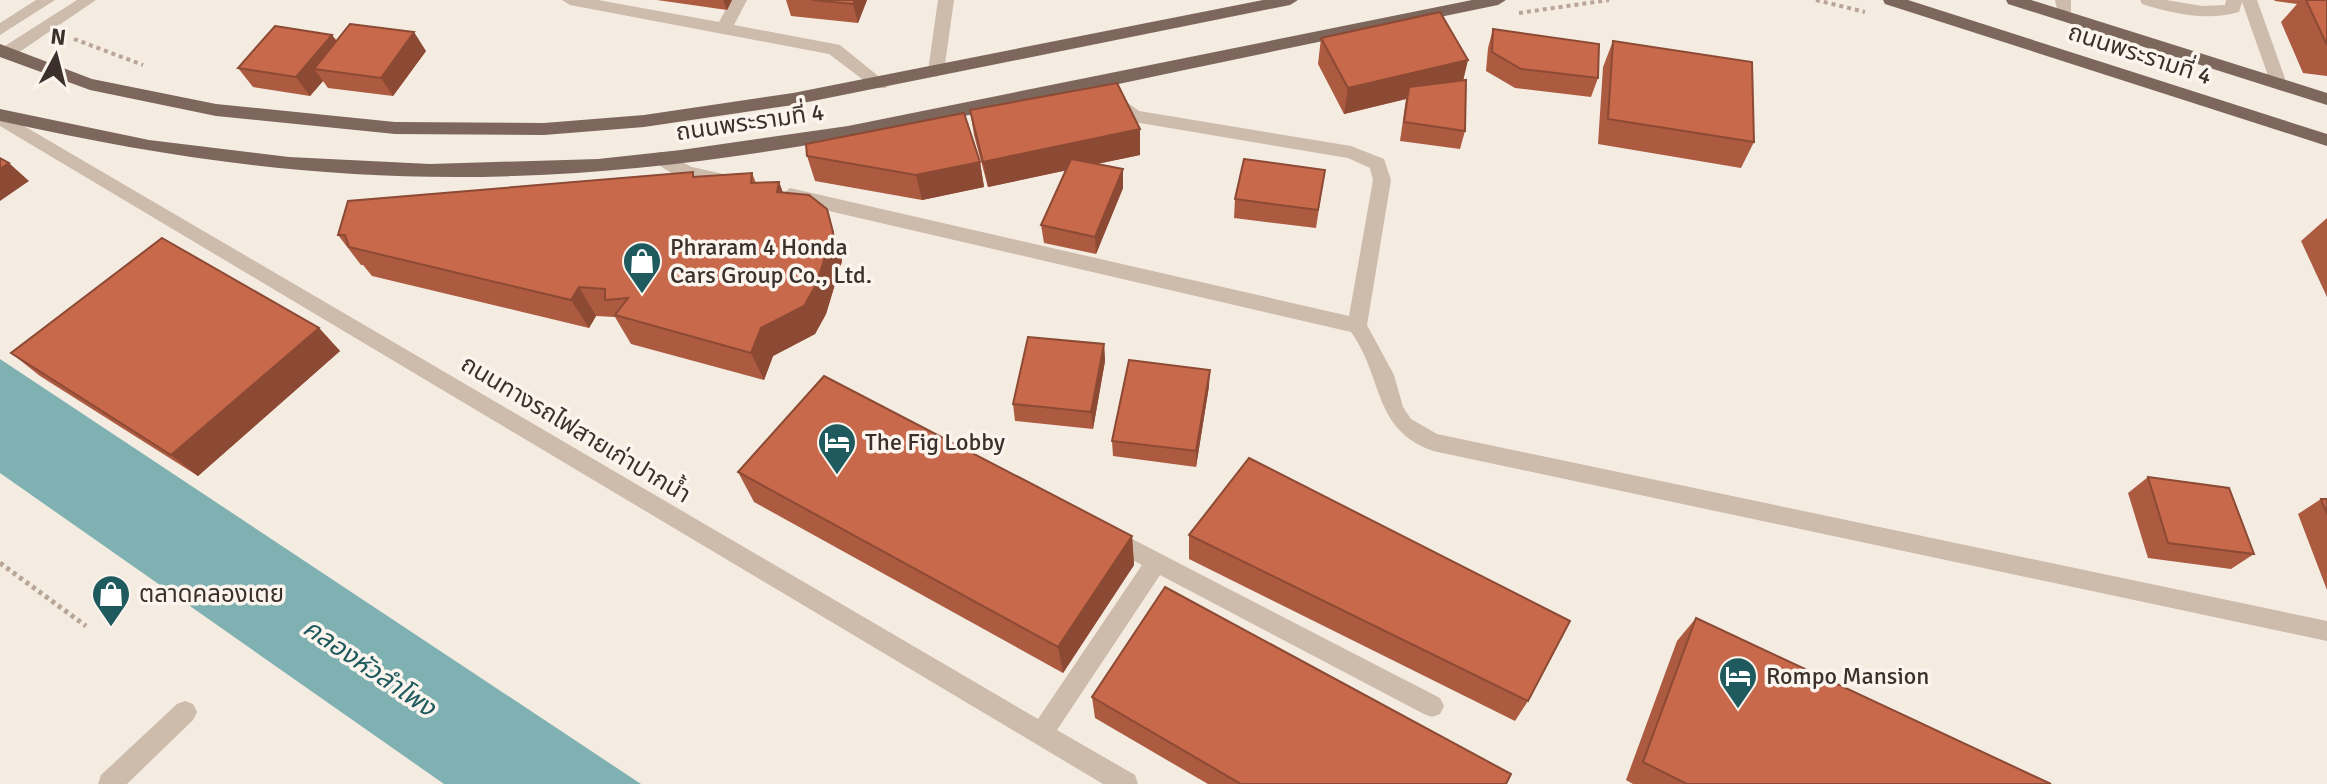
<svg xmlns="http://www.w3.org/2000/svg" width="2327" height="784" viewBox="0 0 2327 784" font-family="Signika,'Noto Sans Thai',sans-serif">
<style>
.water{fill:#7fb0b2}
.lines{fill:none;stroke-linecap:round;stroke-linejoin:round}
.path-far1{stroke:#b9a596;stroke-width:4;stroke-dasharray:4 4;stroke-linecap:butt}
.path{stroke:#b9a596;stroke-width:5;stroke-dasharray:4 4;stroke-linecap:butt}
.minor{fill:#cdbbac;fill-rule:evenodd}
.major{fill:#7d675c;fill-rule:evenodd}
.wall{fill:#ac5a40}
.shaded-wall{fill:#8c4a34}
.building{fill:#c8694b;stroke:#8c4a34;stroke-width:2}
.labels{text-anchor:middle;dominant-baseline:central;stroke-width:7;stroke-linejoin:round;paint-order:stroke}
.street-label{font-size:24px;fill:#3b302b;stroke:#fbf5ee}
.poi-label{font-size:24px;fill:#3b302b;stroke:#fbf5ee;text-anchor:start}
.water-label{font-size:26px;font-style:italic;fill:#1f5a5e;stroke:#fbf5ee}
</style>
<rect width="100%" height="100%" fill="#f4ebe1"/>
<path class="water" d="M0,359L641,784H444L0,473Z"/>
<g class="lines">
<path class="path-far1" d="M1816,0L1865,12
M1519,13L1609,0
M74,39L143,65"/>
<path class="path" d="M0,563L86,626"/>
<path class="minor" d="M36,0H55L0,35V23Z
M77,0H96L12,57H0V49Z
M562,0H598L719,22L731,0H747L734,25L840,45L888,84L886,88H874L829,54L570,5Z
M938,0H954L944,71L936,77L928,71Z
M2055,0H2071V19H2059Z
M2140,0H2166L2202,6L2225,5L2226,0H2257L2287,84L2279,90L2271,84L2242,2L2239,12C2206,21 2174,14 2142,4Z
M1114,93L1139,111L1351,146L1384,159L1391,180L1367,325L1394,375L1403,407L1411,419L1437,434L2327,621V641L1433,451C1372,429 1384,378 1351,332L790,202L781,195L790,188L1349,316L1373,180L1370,168L1348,158L1134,122L1108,103L1106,99L1108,95Z
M0,112L1038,719L1142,565L1101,544L1098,537L1101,530L1109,527L1440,698L1444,706L1440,714L1432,717L1424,714L1160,575L1057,730L1135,775L1138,784H1103L0,126Z
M662,152L692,167L737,177L740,182L731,189C706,183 669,180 653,158L656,153Z
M185,701L193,704L197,712L193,720L127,784H98L101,775L177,704Z"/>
<path class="major" d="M1263,0H1298L1290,5L793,105L644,127L544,135L395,134L216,116L90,90L0,57V44L92,79L216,104L395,122L544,123L644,115L793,93Z
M1472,0H1506L1498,5C1368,32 1239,58 1109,86C913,127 715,170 514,176C335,182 175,160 0,121V109L149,140L289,157L430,164L598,159L681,150L848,126Z
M1883,0H1908L2327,134V146L1885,4Z
M2006,0H2031L2327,93V105L2008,4Z"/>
</g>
<path class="wall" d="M657,0H732L727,10Z
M786,0H867L858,23L791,16Z
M2274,0H2327V76L2303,73L2281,22L2297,4L2275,1Z
M1493,29L1598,78L1591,97L1515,88L1486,71L1488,48Z
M332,35L337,41L426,51L393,96L328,88L323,81L310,96L253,87L238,68Z
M1321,38L1463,80L1465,131L1460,149L1400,141L1406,99L1344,114L1318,64Z
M1613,41L1754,142L1741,168L1598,144L1603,67Z
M970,110L1140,129V155L1096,164L1123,188L1096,254L1044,243L1041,225L1066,170L988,187L974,135Z
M807,156L980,162L984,187L922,200L815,181Z
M1325,170L1316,228L1234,218L1235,199Z
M752,173L756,183L779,182L783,193L837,239L842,261L826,314L815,334L773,356L764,380L631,344L615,317L596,316L589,328L372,276L363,265H361L338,235L695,177Z
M2327,218V297L2301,241Z
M319,328L340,351L198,476L40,376L11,353Z
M1104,344L1105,361L1093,429L1015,421L1013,404Z
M1209,386L1196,467L1113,456L1112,441Z
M738,472L1132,536L1134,565L1063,673L754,502Z
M2148,477L2254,554L2231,569L2148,558L2128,493Z
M2321,499H2327V590L2298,514Z
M1189,535L1528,701L1515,721L1189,559Z
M1696,618L2051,784H1633L1626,780L1677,641Z
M1092,697L1506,784H1208L1095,718Z"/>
<path class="shaded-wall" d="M723,0H732L727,10Z
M855,0H867L858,23L853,4Z
M414,32L426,51L393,96L381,78Z
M332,35L345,54L314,69L323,81L310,96L296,77Z
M1468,60L1462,86L1409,87L1406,99L1344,114L1348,88Z
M1140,129V155L988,187L983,162Z
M980,162L984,187L922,200L916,175Z
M9,163L29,181L0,201V169Z
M1123,169V188L1096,254L1095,237Z
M779,182L790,212L777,192Z
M827,209L842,261L826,314L815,334L773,356L764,380L751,353L761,328Z
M579,287L596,316L589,328L571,300Z
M319,328L340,351L198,476L171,455Z
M1104,344L1105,361L1093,429L1091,412Z
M1210,370L1209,386L1196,467V451Z
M1132,536L1134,565L1063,673L1058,647Z"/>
<path class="building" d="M812,0H855L853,4Z
M2306,0H2327V45Z
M1440,12L1468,60L1348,88L1321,38Z
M350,24L414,32L381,78L314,69Z
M275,26L332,35L296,77L238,68Z
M1493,29L1599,44L1598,78L1521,69L1492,52Z
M1613,41L1752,62L1754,142L1608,119Z
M1466,80L1465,131L1404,122L1409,87Z
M1117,83L1140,129L983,162L970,110Z
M964,113L980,162L916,175L807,156L806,144Z
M0,158L9,163L0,169Z
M1071,159L1123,169L1095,237L1041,225Z
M1244,159L1325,170L1318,210L1235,199Z
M693,172V177L752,173L751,183L779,182L777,192L809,195L827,209L833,232L816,285L804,306L761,328L751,353L615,315L628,298L605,300V289L579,287L571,300L349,247L345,235H338L348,201Z
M162,238L319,328L171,455L11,353Z
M1028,337L1104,344L1091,412L1013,404Z
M1129,360L1210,370L1196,451L1112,441Z
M824,376L1132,536L1058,647L738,472Z
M1249,458L1570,621L1528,701L1189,535Z
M2148,477L2229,488L2254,554L2168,543Z
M2321,499H2327V514Z
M1165,587L1511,774L1506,784H1241L1092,697Z
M1696,618L2051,784H1687L1643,762Z"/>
<defs>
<g id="shop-pin" transform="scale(2)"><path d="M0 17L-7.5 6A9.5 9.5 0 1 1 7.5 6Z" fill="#1f5a5e" stroke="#fbf5ee"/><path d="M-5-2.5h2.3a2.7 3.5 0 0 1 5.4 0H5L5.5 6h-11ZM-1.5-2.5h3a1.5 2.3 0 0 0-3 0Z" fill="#fff"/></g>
<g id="hotel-pin" transform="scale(2)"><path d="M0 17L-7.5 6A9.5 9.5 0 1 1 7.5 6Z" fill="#1f5a5e" stroke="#fbf5ee"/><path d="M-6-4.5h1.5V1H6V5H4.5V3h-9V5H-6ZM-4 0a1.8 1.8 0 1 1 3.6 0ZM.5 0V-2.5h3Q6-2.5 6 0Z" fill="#fff"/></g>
</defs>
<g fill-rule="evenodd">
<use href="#shop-pin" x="642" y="261"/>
<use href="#hotel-pin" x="837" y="442"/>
<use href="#shop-pin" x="111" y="594"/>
<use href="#hotel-pin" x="1738" y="676"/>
</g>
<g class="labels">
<g class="street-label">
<text transform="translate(2140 54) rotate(18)">ถนนพระรามที่ 4</text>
<text transform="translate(750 122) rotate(-8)">ถนนพระรามที่ 4</text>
<text transform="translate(576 429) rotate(31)">ถนนทางรถไฟสายเก่าปากน้ำ</text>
</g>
<g class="poi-label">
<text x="670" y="247">Phraram 4 Honda<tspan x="670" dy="28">Cars Group Co., Ltd.</tspan></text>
<text x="865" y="442">The Fig Lobby</text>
<text x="139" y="594">ตลาดคลองเตย</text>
<text x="1766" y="676">Rompo Mansion</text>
</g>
<g class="water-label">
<text transform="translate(369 668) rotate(34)">คลองหัวลำโพง</text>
</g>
</g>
<g transform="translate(56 56) rotate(7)" stroke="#fbf5ee" stroke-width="6" paint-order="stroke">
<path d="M0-6L14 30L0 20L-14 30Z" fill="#3b302b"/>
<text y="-12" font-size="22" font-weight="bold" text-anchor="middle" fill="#3b302b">N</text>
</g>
</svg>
